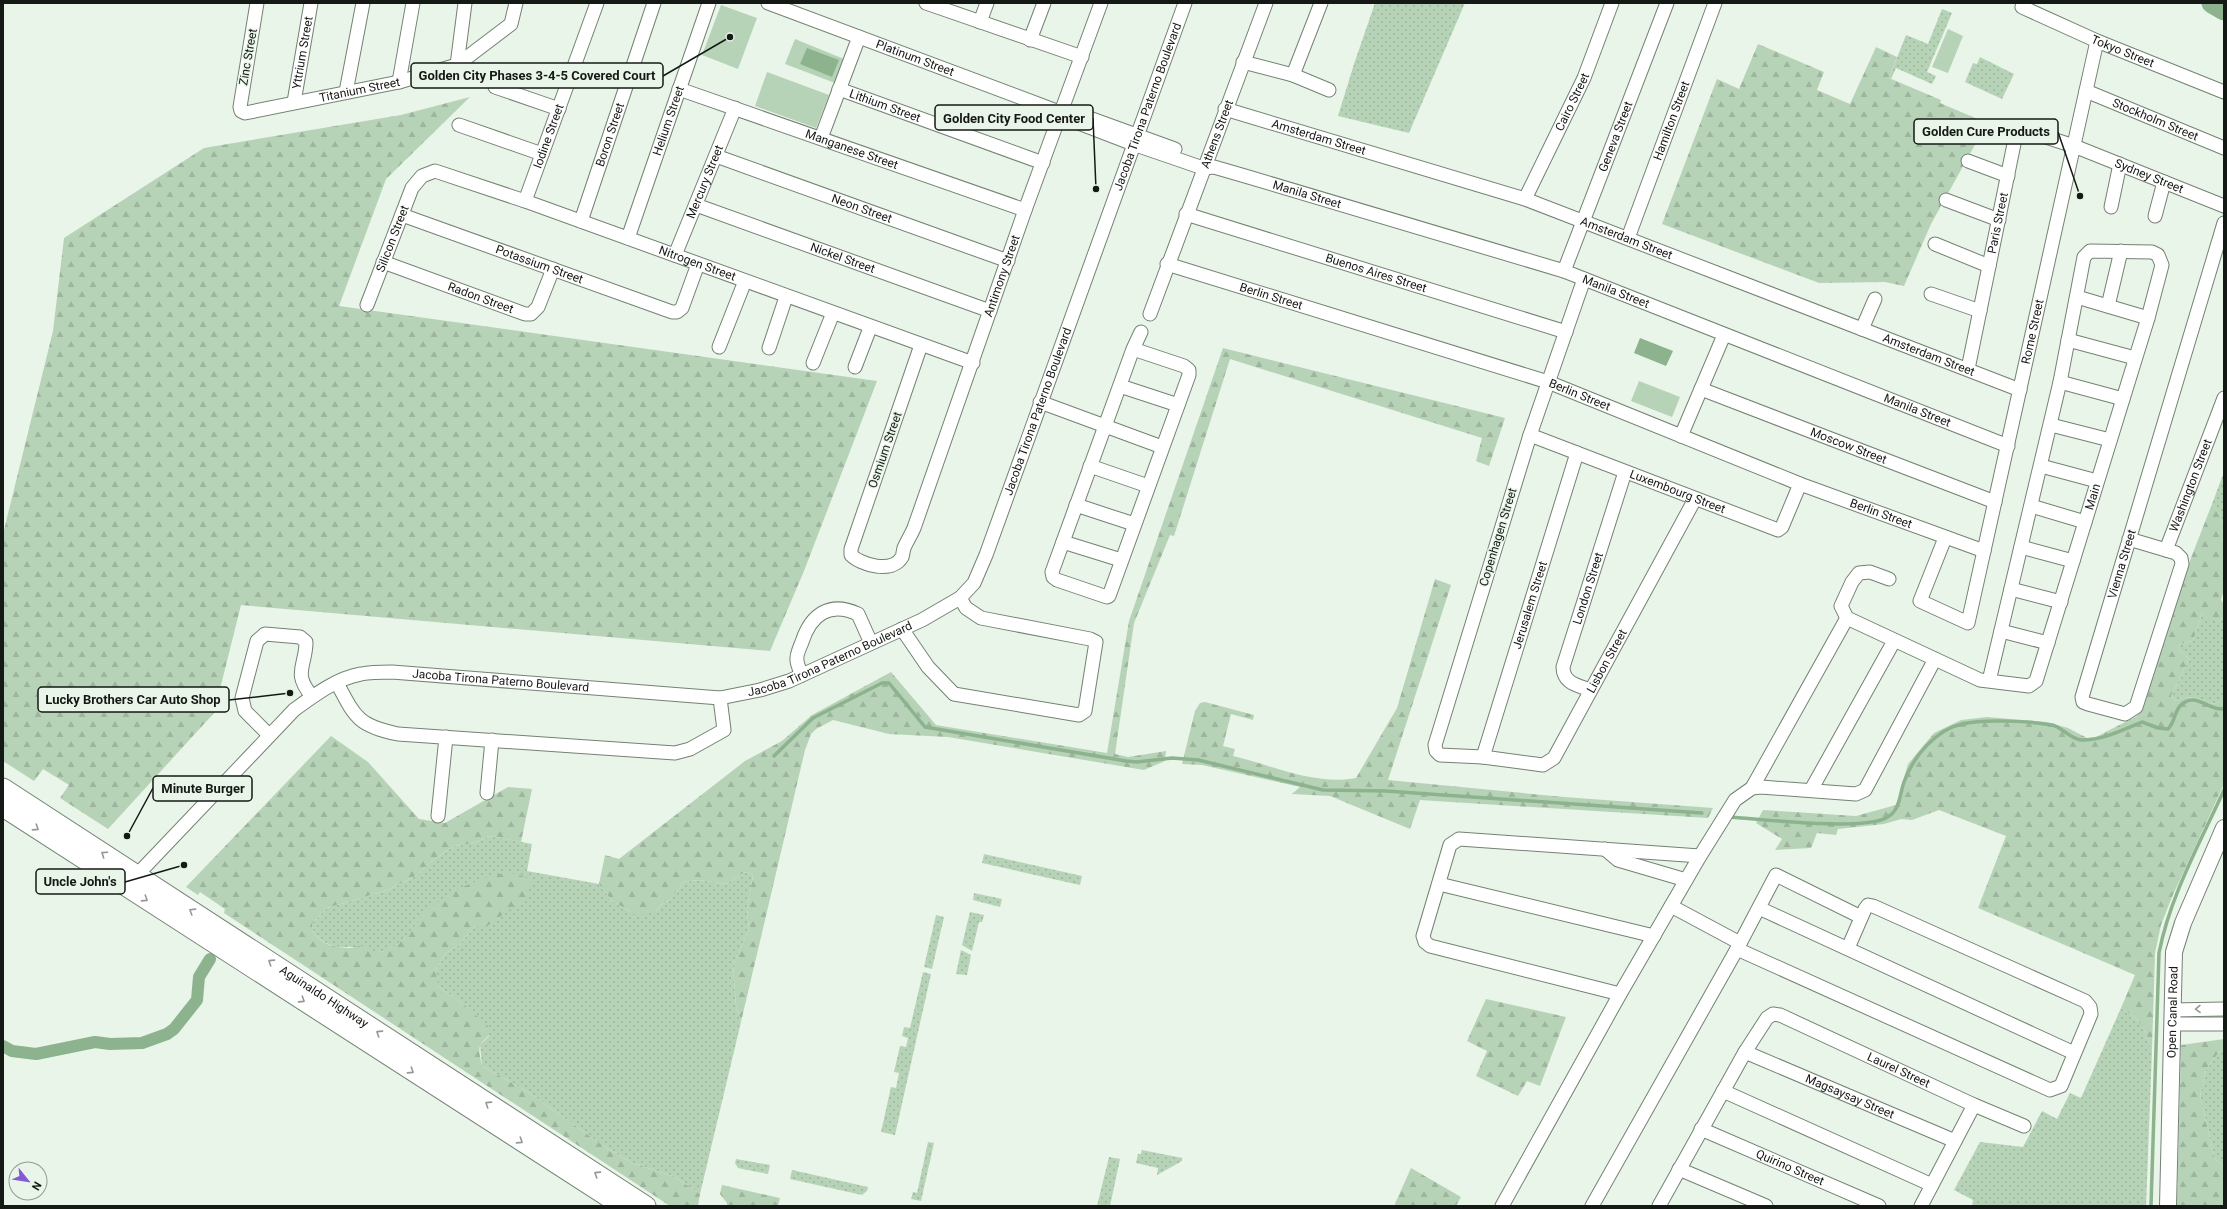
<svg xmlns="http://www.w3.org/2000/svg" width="2227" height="1209" viewBox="0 0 2227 1209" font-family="Roboto,sans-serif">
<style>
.green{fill:url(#green-dots)}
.forest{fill:url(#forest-firs)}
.pitch{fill:#b7d3b7}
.water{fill:#8cb38d}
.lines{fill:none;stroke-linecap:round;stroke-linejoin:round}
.stream{stroke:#8cb38d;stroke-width:3.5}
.canal{stroke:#8cb38d;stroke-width:12}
.river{stroke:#8cb38d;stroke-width:21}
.minor-casing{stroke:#758175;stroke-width:15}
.major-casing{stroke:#758175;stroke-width:18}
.highway-casing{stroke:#758175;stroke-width:21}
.minor{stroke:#fff;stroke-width:13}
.major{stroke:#fff;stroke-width:16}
.highway{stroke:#fff;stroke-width:19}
.oneway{stroke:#969896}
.labels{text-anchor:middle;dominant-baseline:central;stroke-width:3;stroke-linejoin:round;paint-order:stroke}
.street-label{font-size:12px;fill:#151915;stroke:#e8f5e8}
.leader{fill:none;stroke:#151915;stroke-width:1.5}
.callout-dot{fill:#151915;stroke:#e8f5e8;stroke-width:1.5}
.callout{fill:#e8f5e8;stroke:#151915;stroke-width:1.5}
.callout-label{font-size:13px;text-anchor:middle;font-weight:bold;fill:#151915}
</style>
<defs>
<pattern id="green-dots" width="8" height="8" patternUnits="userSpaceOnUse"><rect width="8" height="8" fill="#b7d3b7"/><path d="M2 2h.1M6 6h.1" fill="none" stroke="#9cb59c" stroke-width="1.8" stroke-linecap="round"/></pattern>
<pattern id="forest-firs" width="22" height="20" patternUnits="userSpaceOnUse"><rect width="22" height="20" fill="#b7d3b7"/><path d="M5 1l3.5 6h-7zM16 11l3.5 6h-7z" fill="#9cb59c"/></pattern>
</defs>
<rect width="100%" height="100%" fill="#e8f5e8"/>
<path class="green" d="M1375,3H1465L1409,133L1338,116L1354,64Z
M1942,9L1952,13L1927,72L1936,76L1932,84L1896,68L1891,79L1889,78L1906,35L1928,44Z
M1980,57L2014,74L2002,99L1965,82L1973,63L1977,64Z
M2224,472V543C2220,536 2224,531 2223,524C2222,516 2217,509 2212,504Z
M2202,613L2219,621L2224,617V701L2212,704C2199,698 2190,694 2176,701L2171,696L2189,659L2178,649L2180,644L2193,641Z
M491,836L532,844L527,871L599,884L612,901L635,914L656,911L663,903L670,900L684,882L699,880L726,884L743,873L748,872L753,875L747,909L749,930L733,965L736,1006L741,1022L700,1194L673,1176L632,1163L605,1147L528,1092L482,1066L480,1045L489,1036L463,1004L439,987L435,977V971L446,953L459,945L475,926L424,915C414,928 395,953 377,952C371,952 365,946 359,947C337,947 331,949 314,934L312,924L327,908L388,890L417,875L432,861L454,846L471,844Z
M984,854L1082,876L1080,885L982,863Z
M974,893L1002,899L1000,907L973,900Z
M970,912L984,915L982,922H979L972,951L962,945Z
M936,915L944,917L932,969L924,967Z
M961,950L971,955L967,975L956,974Z
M923,972L931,974L895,1135L881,1132L891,1087L896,1088L899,1073L894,1072L900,1046L906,1047L908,1038L902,1036L904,1027L910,1028Z
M2121,1008C2142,1021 2144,1028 2152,1051L2146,1206H1972L1973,1200L1954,1190L1980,1142L2023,1147L2042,1111L2057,1119L2070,1093L2081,1098Z
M2224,1050V1166L2215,1159L2200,1096L2206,1070L2219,1052Z
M928,1142L934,1143L921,1201L911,1199L913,1192L917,1193Z
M1142,1150L1182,1158V1161L1157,1175L1158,1168L1136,1163L1138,1154H1141Z
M1109,1157L1120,1159L1110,1206H1097Z
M736,1159L770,1165L768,1174L738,1168L735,1163Z
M792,1170L868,1187L867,1191L862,1195L790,1179Z"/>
<path class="forest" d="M1758,44L1824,72L1817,90L1850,104L1876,47L1897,57L1889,78L1941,100L1940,103L1987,123L1931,224L1904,286L1885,282L1819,283L1662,224L1717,79L1739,89Z
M470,97L386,179L339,306L877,381L804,571L770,651L241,605L214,713L108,829L60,798L69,785L43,769L34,781L3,761V534L53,331L64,238L204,148L401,115Z
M1223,348L1505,418L1489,466L1476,461L1482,438L1230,359L1174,536L1170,535L1134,623L1115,754L1128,757L1166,751L1165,761L1144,770L948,737L889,734L833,720L816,729L811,734L805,750L741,1022L736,1006L733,965L749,930L747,909L753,875L748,872L743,873L726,884L699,880L684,882L670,900L663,903L656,911L646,915L635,914L612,901L599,884L605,855L619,859L745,761L782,741L812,715L891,672L936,725L1107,753L1129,621Z
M2212,504C2217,509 2222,516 2223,524C2224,531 2220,536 2224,543V589L2221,600L2224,604V617L2219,621L2208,619L2202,613L2193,641L2180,644L2178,649L2189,659L2171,696L2176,701C2190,694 2199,698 2212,704L2224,701V784L2172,897L2161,925L2155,953L2152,1051C2144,1028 2142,1021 2121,1008L2135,975L1978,908L2006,836L1939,810L1912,820L1901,819L1884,824L1838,829L1836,835L1817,833L1811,848L1775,850L1782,839L1756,823L1763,810L1856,816L1896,805L1908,764L1934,733L1961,720L1987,717L2046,722L2068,728L2087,738L2096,737L2137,716L2184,576Z
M1435,579L1451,585L1388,780L1564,797L1713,808L1708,818L1420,800L1410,829L1330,796L1292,794L1300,787L1202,765L1182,764L1195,711L1200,703L1205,702L1254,715L1253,720L1231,714L1223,746L1235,749L1233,756C1272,765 1315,786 1356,778L1397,708Z
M331,736L368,762L419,819L445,823L508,787L532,789L521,842L491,836L471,844L454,846L432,861L417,875L388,890L327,908L312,924L314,934C326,945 332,947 349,948C353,948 357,946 361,946C370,947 374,955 384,951C403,944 411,929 424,915C442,895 466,884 491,876C504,872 521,871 531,882L528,896L486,927L475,926L459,945L446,953L435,971L439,987L463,1004L488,1026C493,1037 484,1037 480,1046C478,1051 481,1060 482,1066L528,1092L605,1147L632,1163L673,1176L700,1194L698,1206H670L224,913L225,909L200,892L198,895L186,887Z
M1486,999L1566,1017L1540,1086L1527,1081L1518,1096L1476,1076L1487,1051L1467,1041Z
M2224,1039V1050L2219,1052L2206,1070L2200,1096L2215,1159L2224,1166V1206H2177L2181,1045Z
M1411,1168L1461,1197L1456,1206H1394Z
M722,1185L780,1198L778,1206H727V1203L720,1194Z"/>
<path class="pitch" d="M721,5L757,18L738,69L702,55Z
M1948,29L1963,36L1948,73L1932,67Z
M795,39L844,59L835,83L785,64Z
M767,72L829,95L816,128L755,106Z
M1639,381L1680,397L1672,417L1631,401Z"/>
<path class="water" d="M807,48L839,60L832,77L800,64Z
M1640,338L1673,351L1666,366L1634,353Z"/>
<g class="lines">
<path class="stream" d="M774,756L813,718L882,683H889L925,727L1126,761L1137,762L1172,758L1198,760L1323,790L1386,791L1702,813
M1729,817C1762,819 1860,831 1886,818C1901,810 1899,796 1904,782C1913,757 1935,730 1962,724C1983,719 2031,721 2052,725C2062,727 2071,740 2082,740C2103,740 2123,730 2142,722L2158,728L2168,729C2175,722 2174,713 2180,706C2195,690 2208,711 2224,709
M2151,1206L2159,953C2170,896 2200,843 2224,790"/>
<path class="canal" d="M3,1046L12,1051L36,1054L95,1042L110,1044L142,1043L167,1034L174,1029L197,1000L199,977L210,959"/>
<path class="river" d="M2212,3L2224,10"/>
<g class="minor-casing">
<g id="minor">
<path id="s1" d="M257,3L240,107L241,111L245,113L399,82L457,65L511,24L516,3"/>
<path id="s2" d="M768,3L1062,113L1068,119L1133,144L1203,168L1214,167L1245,176L1564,271L2008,446"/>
<path d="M926,3L1082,57"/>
<path id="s3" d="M2022,7L2097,41L2224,92"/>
<path d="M980,22L987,3"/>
<path d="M1030,40L1044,3"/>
<path d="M1243,62L1293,75L1321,3"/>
<path d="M457,65L465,3"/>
<path d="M1293,75L1329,90"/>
<path d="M399,82L413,3"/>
<path d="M495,87L559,109"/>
<path id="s4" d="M679,89L1025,210"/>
<path id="s5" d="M839,89L1043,163"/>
<path id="s6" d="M2086,91L2224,148"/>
<path d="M346,92L363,3"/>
<path id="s7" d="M294,102L311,3"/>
<path id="s8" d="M1225,109L1525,199L2020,390"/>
<path d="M1084,116L1175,149"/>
<path d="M459,125L542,154"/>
<path d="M821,138L859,37"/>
<path id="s9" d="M716,156L1008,261"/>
<path d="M1968,161L2008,176"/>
<path id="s10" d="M1525,199L1584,78L1612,3"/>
<path d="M1946,200L1999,220"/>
<path id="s11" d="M525,201L597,3"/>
<path id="s12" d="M696,205L990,311"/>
<path d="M2111,207L2120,164"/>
<path id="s13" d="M1186,214L1566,332"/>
<path id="s14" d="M402,215L672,312H677L682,308L698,264"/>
<path d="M2155,216L2164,182"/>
<path id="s15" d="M581,221L654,3"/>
<path id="s16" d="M628,238L709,3"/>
<path id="s17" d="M1628,238L1715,3"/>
<path d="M1935,244L1989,266"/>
<path id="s18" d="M675,255L735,108"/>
<path id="s19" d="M383,262L525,314H531L538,307L553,269"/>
<path id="s20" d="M1167,264L1548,382L1800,484L1984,551"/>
<path id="s21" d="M1564,271L1667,3"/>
<path id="s22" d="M1584,279L1530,435L1435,745L1436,751L1440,755L1483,757L1543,765L1554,758L1695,499"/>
<path d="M1931,294L1980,311"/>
<path d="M2077,297L2148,318"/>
<path id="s23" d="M367,305L412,188L422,176L435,171L525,201L973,363"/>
<path d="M2108,306L2121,251"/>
<path id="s24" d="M1150,314L1266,3"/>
<path d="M1862,329L1875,299"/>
<path d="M2068,340L2135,358"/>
<path id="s25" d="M921,345L851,549V555C861,565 892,574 902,557C903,555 903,551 904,548C907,541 911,535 914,528L1025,210L1101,3"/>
<path d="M719,347L745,281"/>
<path d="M769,348L786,297"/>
<path d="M1133,349L1184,366L1189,370V375L1109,596L1107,597L1057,580L1053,577L1052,572L1133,349L1141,332"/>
<path d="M813,363L833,313"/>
<path d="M855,367L870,328"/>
<path id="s26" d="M1968,369L2015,139L2021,132H2030L2074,146L2224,206"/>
<path d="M2060,382L2123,399"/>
<path d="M1120,386L1178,405"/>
<path id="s27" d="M1701,389L1995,502"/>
<path d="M1040,402L1162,447"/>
<path d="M2051,425L2110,440"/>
<path id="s28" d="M1530,435L1778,530L1782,527L1800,484"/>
<path d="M1681,436L1724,335"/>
<path d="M1090,466L1148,486"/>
<path d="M2041,466L2097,481"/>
<path d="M1076,505L1134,524"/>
<path d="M2031,506L2085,522"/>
<path id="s29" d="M1945,538L1920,601L1968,623L2097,41"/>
<path id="s30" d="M2129,539L2176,553L2181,558L2182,564L2136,707L2125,714L2088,704L2083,702L2082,697L2224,223"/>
<path d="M1063,542L1121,560"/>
<path d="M2021,547L2073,561"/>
<path id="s31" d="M2166,550L2224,398"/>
<path id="s32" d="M1889,579L1870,572L1859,573L1852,582L1841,606L1847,618L1980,680L2029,686L2036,681L2148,318L2162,265L2158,255L2152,252L2090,251L2084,257L2060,382L1989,681"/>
<path d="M2011,589L2061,602"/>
<path d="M902,629L928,667L954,694L1079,715L1085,711L1096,642L1090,639L981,618L966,608L960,598"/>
<path d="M2001,631L2048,643"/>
<path d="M802,675C800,670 797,665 797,660C796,655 800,647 802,642C811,614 830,601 858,614L871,643"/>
<path d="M337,683C355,717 358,726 398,734L675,753L690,749L724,730L720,698"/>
<path id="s33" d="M1590,690C1577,685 1563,683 1563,667L1625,472"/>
<path d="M269,735L245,711L242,698L257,641L265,634L300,637L306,642C306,666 292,673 312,696"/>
<path id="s34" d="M1483,757L1577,453"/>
<path d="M1752,788L1847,618"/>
<path d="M1811,790L1894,641"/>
<path d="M487,793L492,740"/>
<path d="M438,816L446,737"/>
<path d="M1605,849L1618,860L1686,880"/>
<path id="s35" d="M136,876L294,710C313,696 337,678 361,674C371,672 382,672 392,672L720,698L760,690L789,681L922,620L960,598L974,583L986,555L1185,3"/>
<path d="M1439,884L1654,936"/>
<path d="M1671,906L1740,943"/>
<path d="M1759,908L2074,1053"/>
<path d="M1737,949L2050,1090L2061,1086L2091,1014L2090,1007L2085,1001L1873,906L1868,905L1865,909L1848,948"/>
<path d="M1620,994L1430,946L1425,942L1423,936L1450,845L1459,839L1700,856"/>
<path d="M2172,1010L2224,1009"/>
<path d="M2172,1024H2224"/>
<path id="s36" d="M1745,1052L1955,1141"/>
<path d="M1723,1091L1932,1185"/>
<path id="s37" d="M1701,1129L1879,1206"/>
<path d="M1679,1169L1766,1206"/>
<path d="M1502,1206L1620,994L1700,856L1735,800L1752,788L1761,787L1856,794L1865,790L1935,659"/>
<path d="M1592,1206L1737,949L1776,875L1861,917"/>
<path id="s38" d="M1659,1206L1745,1052L1767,1018L1773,1014L1780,1015L1974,1105L2024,1126"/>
<path d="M1921,1206L1974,1105"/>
</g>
</g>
<g class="major-casing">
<g id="major">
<path id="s39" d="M2168,1206L2174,952L2183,923L2224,828"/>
</g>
</g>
<g class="highway-casing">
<g id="highway">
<path id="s40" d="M3,788L646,1206"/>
<path d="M3,807L622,1206"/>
</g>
</g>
<use href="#minor" class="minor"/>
<use href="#major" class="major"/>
<use href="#highway" class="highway"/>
</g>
<defs><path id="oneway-chevron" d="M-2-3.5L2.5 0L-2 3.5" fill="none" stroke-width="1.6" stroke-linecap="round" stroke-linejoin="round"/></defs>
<g class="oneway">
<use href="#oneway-chevron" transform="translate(36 828) rotate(33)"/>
<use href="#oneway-chevron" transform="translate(104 854) rotate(-146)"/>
<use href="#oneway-chevron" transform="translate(145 899) rotate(33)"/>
<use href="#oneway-chevron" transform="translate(192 911) rotate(-148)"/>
<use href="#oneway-chevron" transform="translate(271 962) rotate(-147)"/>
<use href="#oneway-chevron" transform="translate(302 1000) rotate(33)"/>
<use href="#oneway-chevron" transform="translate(2198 1009) rotate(179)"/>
<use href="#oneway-chevron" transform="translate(379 1033) rotate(-147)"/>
<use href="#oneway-chevron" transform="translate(411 1071) rotate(33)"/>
<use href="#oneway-chevron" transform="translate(488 1104) rotate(-147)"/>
<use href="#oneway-chevron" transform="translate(520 1141) rotate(33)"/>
<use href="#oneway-chevron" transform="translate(597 1174) rotate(-147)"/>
</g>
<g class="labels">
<g class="street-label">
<text stroke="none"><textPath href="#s3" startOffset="110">Tokyo Street</textPath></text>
<text stroke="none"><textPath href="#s7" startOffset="50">Yttrium Street</textPath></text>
<text transform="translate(248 57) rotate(-80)">Zinc Street</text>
<text stroke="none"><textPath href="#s2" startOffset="157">Platinum Street</textPath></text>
<text stroke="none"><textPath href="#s1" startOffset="231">Titanium Street</textPath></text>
<text stroke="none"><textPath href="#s10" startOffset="108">Cairo Street</textPath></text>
<text stroke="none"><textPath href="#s5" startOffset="49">Lithium Street</textPath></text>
<text stroke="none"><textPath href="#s35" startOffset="1455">Jacoba Tirona Paterno Boulevard</textPath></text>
<text stroke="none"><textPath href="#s17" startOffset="125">Hamilton Street</textPath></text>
<text stroke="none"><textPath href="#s6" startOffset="75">Stockholm Street</textPath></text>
<text stroke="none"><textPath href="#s16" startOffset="124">Helium Street</textPath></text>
<text stroke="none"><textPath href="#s24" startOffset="192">Athens Street</textPath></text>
<text stroke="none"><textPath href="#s15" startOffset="91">Boron Street</textPath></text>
<text stroke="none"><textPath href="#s11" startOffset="69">Iodine Street</textPath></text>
<text stroke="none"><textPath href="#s8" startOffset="98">Amsterdam Street</textPath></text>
<text stroke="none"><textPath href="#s21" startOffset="144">Geneva Street</textPath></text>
<text stroke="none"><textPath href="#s4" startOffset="183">Manganese Street</textPath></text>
<text stroke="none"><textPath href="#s26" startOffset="380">Sydney Street</textPath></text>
<text stroke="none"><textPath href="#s18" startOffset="79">Mercury Street</textPath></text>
<text stroke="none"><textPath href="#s2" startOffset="574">Manila Street</textPath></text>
<text stroke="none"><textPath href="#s9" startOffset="155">Neon Street</textPath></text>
<text stroke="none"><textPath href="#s26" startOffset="149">Paris Street</textPath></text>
<text stroke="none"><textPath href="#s8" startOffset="422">Amsterdam Street</textPath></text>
<text stroke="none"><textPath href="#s23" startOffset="71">Silicon Street</textPath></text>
<text stroke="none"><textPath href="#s12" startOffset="156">Nickel Street</textPath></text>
<text stroke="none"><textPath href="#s14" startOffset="146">Potassium Street</textPath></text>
<text stroke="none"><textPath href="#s23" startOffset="433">Nitrogen Street</textPath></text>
<text stroke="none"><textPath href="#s13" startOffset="199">Buenos Aires Street</textPath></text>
<text stroke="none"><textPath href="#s25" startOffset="577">Antimony Street</textPath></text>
<text stroke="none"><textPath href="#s2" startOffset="898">Manila Street</textPath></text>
<text stroke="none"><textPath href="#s20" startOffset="109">Berlin Street</textPath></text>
<text stroke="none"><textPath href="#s19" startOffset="104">Radon Street</textPath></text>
<text stroke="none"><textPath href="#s29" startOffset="419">Rome Street</textPath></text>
<text stroke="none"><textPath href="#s8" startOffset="746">Amsterdam Street</textPath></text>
<text stroke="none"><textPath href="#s20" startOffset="433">Berlin Street</textPath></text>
<text stroke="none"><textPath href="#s35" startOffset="1131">Jacoba Tirona Paterno Boulevard</textPath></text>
<text stroke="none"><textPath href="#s2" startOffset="1222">Manila Street</textPath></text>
<text stroke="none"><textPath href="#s27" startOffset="158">Moscow Street</textPath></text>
<text transform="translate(885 450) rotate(-71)">Osmium Street</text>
<text stroke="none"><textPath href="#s31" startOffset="69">Washington Street</textPath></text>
<text stroke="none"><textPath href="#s28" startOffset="158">Luxembourg Street</textPath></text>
<text stroke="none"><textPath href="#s32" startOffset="480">Main</textPath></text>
<text stroke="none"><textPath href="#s20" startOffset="757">Berlin Street</textPath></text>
<text transform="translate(1498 537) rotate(-73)">Copenhagen Street</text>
<text stroke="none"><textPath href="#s30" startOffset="413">Vienna Street</textPath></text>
<text stroke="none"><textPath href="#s33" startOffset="121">London Street</textPath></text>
<text stroke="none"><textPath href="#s34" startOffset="159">Jerusalem Street</textPath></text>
<text stroke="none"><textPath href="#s35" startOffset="783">Jacoba Tirona Paterno Boulevard</textPath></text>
<text stroke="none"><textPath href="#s22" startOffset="728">Lisbon Street</textPath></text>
<text stroke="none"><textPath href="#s35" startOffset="446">Jacoba Tirona Paterno Boulevard</textPath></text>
<text stroke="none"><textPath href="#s40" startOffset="383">Aguinaldo Highway</textPath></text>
<text stroke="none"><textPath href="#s39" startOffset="194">Open Canal Road</textPath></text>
<text stroke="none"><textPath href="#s38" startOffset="362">Laurel Street</textPath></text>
<text stroke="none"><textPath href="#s36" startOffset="114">Magsaysay Street</textPath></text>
<text stroke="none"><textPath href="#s37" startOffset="97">Quirino Street</textPath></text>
</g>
</g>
<path class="leader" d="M730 37L663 76M1096 189L1093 118M2080 196L2058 132M290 693L229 700M127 836L153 788M184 865L125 882"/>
<g class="callout-dot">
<circle cx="730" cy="37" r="4"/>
<circle cx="1096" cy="189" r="4"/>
<circle cx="2080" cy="196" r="4"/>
<circle cx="290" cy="693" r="4"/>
<circle cx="127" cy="836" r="4"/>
<circle cx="184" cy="865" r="4"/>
</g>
<g class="callout">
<rect x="411" y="63" width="252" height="25" rx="4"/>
<rect x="935" y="105" width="158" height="25" rx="4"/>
<rect x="1914" y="119" width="144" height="25" rx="4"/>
<rect x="38" y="687" width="191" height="25" rx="4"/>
<rect x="153" y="776" width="99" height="25" rx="4"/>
<rect x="36" y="869" width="89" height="25" rx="4"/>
</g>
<g class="callout-label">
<text x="537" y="80">Golden City Phases 3-4-5 Covered Court</text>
<text x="1014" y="123">Golden City Food Center</text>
<text x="1986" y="136">Golden Cure Products</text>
<text x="133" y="704">Lucky Brothers Car Auto Shop</text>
<text x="203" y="793">Minute Burger</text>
<text x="80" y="886">Uncle John's</text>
</g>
<rect width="2227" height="1209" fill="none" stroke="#151915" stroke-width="8"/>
<g transform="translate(28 1181) rotate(120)"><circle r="19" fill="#e8f5e8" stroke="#949d94"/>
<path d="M0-3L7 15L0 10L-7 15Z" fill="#835bd5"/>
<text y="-6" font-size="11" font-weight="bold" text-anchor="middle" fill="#151915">N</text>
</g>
</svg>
